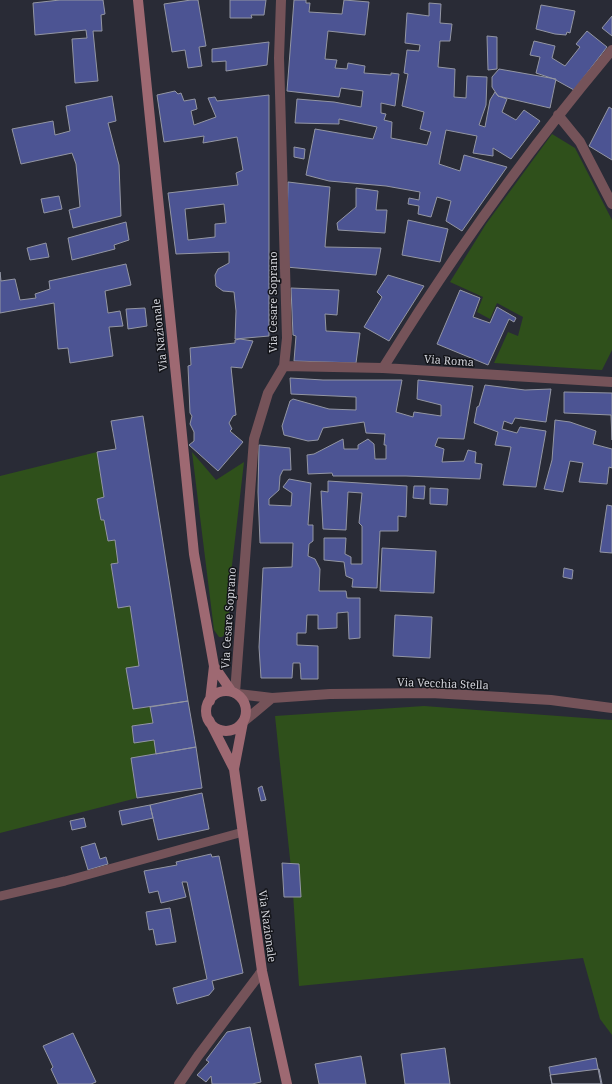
<svg xmlns="http://www.w3.org/2000/svg" width="612" height="1084" viewBox="0 0 612 1084" font-family="'Noto Serif',serif">
<style>
.green{fill:#2f501b}
.building{fill:#4c5493;stroke:#9396a3;fill-rule:evenodd}
.lines{fill:none;stroke-linecap:round;stroke-linejoin:round}
.lane{stroke:#755359;stroke-width:9}
.street{stroke:#755359;stroke-width:10}
.secondary{stroke:#9e6972;stroke-width:10}
.labels{text-anchor:middle;dominant-baseline:central;stroke-width:3;stroke-linejoin:round;paint-order:stroke}
.street-label{font-size:11px;fill:#d1d2d9;stroke:#131419}
</style>
<rect width="100%" height="100%" fill="#292b36"/>
<path class="green" d="M552,134L575,148L612,220V350L602,370L494,363L508,332L518,336L523,317L497,303L490,319L477,312L483,297L450,282L486,224Z
M97,452L104,497L97,499L101,520H104L108,541L115,540L118,563L111,564L118,608L130,606L139,666L127,668L133,709L150,707L153,723L132,726L134,742L154,740L156,754L131,758L137,798L0,833V476Z
M192,452L216,480L244,462L232,565L228,631L222,637H219L214,630Z
M424,706L612,720V1035L600,1019L583,958L299,986L292,878L275,716Z"/>
<path class="building" d="M60,0H103L105,14L101,15L102,31H93L98,81L75,83L72,39L87,38L86,30L35,35L33,3Z
M191,0H198L206,46L199,47L202,66L188,68L185,50L172,52L164,4Z
M230,0H266L264,15H251L252,18H230Z
M294,0H306V3H310L309,12L342,14L344,0L369,2L365,35L328,31L325,59L337,60L335,68L347,69L348,63L365,66L364,73L391,75V73L399,74L395,106L381,103V113L386,114L384,120L392,122L391,138L427,145L431,132L420,129L424,112L402,106L408,74L404,73L407,50L419,51L420,45L405,43L407,13L429,16V3L441,4L440,23L452,24L450,41H440L438,67L455,69L454,97L466,98L467,76L487,77L486,105L479,125L485,127L490,100L495,92L498,96L507,99L502,112L516,120L524,110L540,121L511,159L493,148V156L473,153L477,136L446,130L439,164L460,171L464,155L507,167L462,231L446,221L451,201L437,197L431,217L418,214L419,206L408,204L409,198L419,200L420,192L386,186L329,181L306,175L315,129L373,139L377,127L339,119V124L295,123L297,99L334,102L361,107L363,91L341,88L339,97L287,91Z
M541,5L575,11L570,33L567,32L566,35L555,34L536,29Z
M612,16V36L602,28Z
M587,31L607,47L574,90L554,79L536,73L540,57L530,55L534,41L555,46L552,58L565,66L580,47L576,44Z
M487,36L497,37V69L488,70Z
M269,42L267,65L226,71V61L212,62V49Z
M499,69L556,79L550,108L498,96L492,87V77Z
M175,91L178,94L181,93L184,101L195,99L197,109L191,111L194,125L216,117L208,98L215,97L217,101L269,95V336L235,339L236,311L234,292L223,291L216,286L215,275L218,269L229,263V252L176,254L168,193L238,185L236,173L243,170L237,137L203,143L204,136L164,142L157,95ZM224,204L226,223L215,224V237L188,240L185,209Z
M112,96L116,121L108,123L119,165L121,216L73,228L69,210L80,207L76,164L72,153L21,164L12,129L53,121L55,135L70,131L66,106Z
M609,107L612,109V160L589,146Z
M294,147L305,149L304,159L294,157Z
M288,182L330,187L325,247L381,248L376,275L286,267Z
M356,188L378,191L376,210H387L385,233L338,230L337,223L356,207Z
M59,196L62,209L44,213L41,199Z
M408,220L448,229L440,262L402,255Z
M126,222L129,240L114,245L115,249L72,260L68,238Z
M46,243L49,257L30,260L27,248Z
M126,264L131,285L105,291L108,313L120,311L123,326L109,327L113,356L70,363L68,348L58,349L54,303L0,313V272L1,281L15,279L20,300L36,298L35,294L50,289L49,281Z
M388,275L424,286L389,341L364,327L382,297L377,292Z
M291,288L339,290L337,315L325,314L326,331L360,333L356,363L294,361L296,336L293,335Z
M460,290L480,298L473,317L490,323L497,307L516,318L514,322L509,319L488,365L437,344Z
M145,308L147,326L128,329L126,309Z
M240,339L253,341L242,368L231,367L236,415L233,416L229,423L232,429L230,431L243,442L218,471L189,445L194,441V432L190,424L192,416L190,413L188,366L191,365L190,348L235,343V340Z
M290,378L323,380H402L396,412L413,417L414,412L441,416V405L417,399L418,380L473,386L464,439L438,438L435,446L444,449L442,462L464,461L468,450L476,452L475,463L482,464L480,479L406,476H333L332,473L308,474L307,455L314,454L343,439L344,449H358V445L368,439L374,444L375,459H386V445H384L385,434L366,433L364,422L323,428L318,440L308,441L284,435L282,426L290,401L293,399L329,409L356,410V397L291,394Z
M485,385L525,390L551,389L546,422L515,418L512,424L504,421L502,429L517,433L520,427L546,431L536,487L503,485L511,447L495,445L498,432L474,423L477,407L479,406Z
M564,392L612,393V440L611,415L564,413Z
M143,416L188,701L133,709L126,668L139,666L130,606L118,608L111,564L118,563L115,540L108,541L104,520H101L97,499L104,497L97,452L116,449L111,421Z
M555,420L570,422L596,431L593,444L612,449V468L609,467L607,484L579,482L583,463L570,461L563,492L544,489L552,460Z
M259,445L290,448L291,470H283L280,476L279,490L269,499V505L291,506L292,493L283,487L289,479L311,483L308,525H313V541L309,544L308,556L315,559L320,569L319,591H346L347,598H360V638L349,639L348,612L337,613V628L318,629V615H307L306,633H297V645L318,646V679H301L300,663H293L292,678H261L259,647L263,568L292,567L293,543H260L258,492Z
M328,481L407,486L406,517L398,516V531H380L377,588L352,587L353,579L346,576L344,562L324,560V538H346L345,554L351,557V564H362V526L359,523L362,493L348,492L346,530L323,529L321,491L328,492Z
M414,486H425L424,499L413,498Z
M430,488L448,489L447,505L430,504Z
M607,505L612,506V553L600,552Z
M382,548L436,551L434,593L380,591Z
M564,568L573,570L572,579L563,577Z
M395,615L432,617L430,658L393,656Z
M188,701L196,747L156,754L154,740L134,743L132,726L153,723L150,707Z
M196,747L202,788L137,798L131,758Z
M262,786L266,800L261,801L258,788Z
M202,793L209,829L158,840L150,805Z
M150,805L153,818L122,825L119,811Z
M84,818L86,827L72,830L70,821Z
M95,843L100,859L106,857L108,864L88,870L81,847Z
M211,854L212,857L219,856L243,973L212,981L214,989L209,995L177,1004L173,988L207,979L187,882H182L186,897L161,903L158,891L149,893L144,871L177,865L176,862Z
M282,863L299,864L301,897H284Z
M170,908L176,942L156,945L153,929L149,930L146,912Z
M250,1027L261,1082L252,1084H212L211,1076L206,1082L197,1075L209,1062L206,1060L227,1032Z
M73,1033L96,1082L91,1084H58L51,1069L53,1067L43,1046Z
M445,1048L450,1084H405L401,1054Z
M361,1056L366,1084H319L315,1064Z
M596,1058L601,1084H552L549,1067Z
M599,1069L602,1084H552L550,1075Z"/>
<g class="lines">
<path class="lane" d="M0,896L65,881L243,832"/>
<path class="street" d="M558,115L580,142L612,204
M284,366L383,368L612,382
M383,368C452,256 528,150 612,50
M235,693L254,439L268,393L284,366L287,338L279,58L281,0
M238,694L272,698L330,694L431,693L551,700L612,708
M243,722L272,698
M179,1084L198,1056L262,971"/>
<path class="secondary" d="M138,0L194,554L214,666L210,701
M214,666L232,692
M206 711a20 20 0 1 1 40 0a20 20 0 1 1-40 0Z
M209,720L234,769L262,971L287,1084
M234,769L243,722"/>
</g>
<g class="labels">
<g class="street-label">
<text transform="translate(272 302) rotate(-90)">Via Cesare Soprano</text>
<text transform="translate(159 335) rotate(-96)">Via Nazionale</text>
<text transform="translate(449 360) rotate(4)">Via Roma</text>
<text transform="translate(228 618) rotate(-86)">Via Cesare Soprano</text>
<text transform="translate(443 683) rotate(2)">Via Vecchia Stella</text>
<text transform="translate(268 926) rotate(82)">Via Nazionale</text>
</g>
</g>
</svg>
